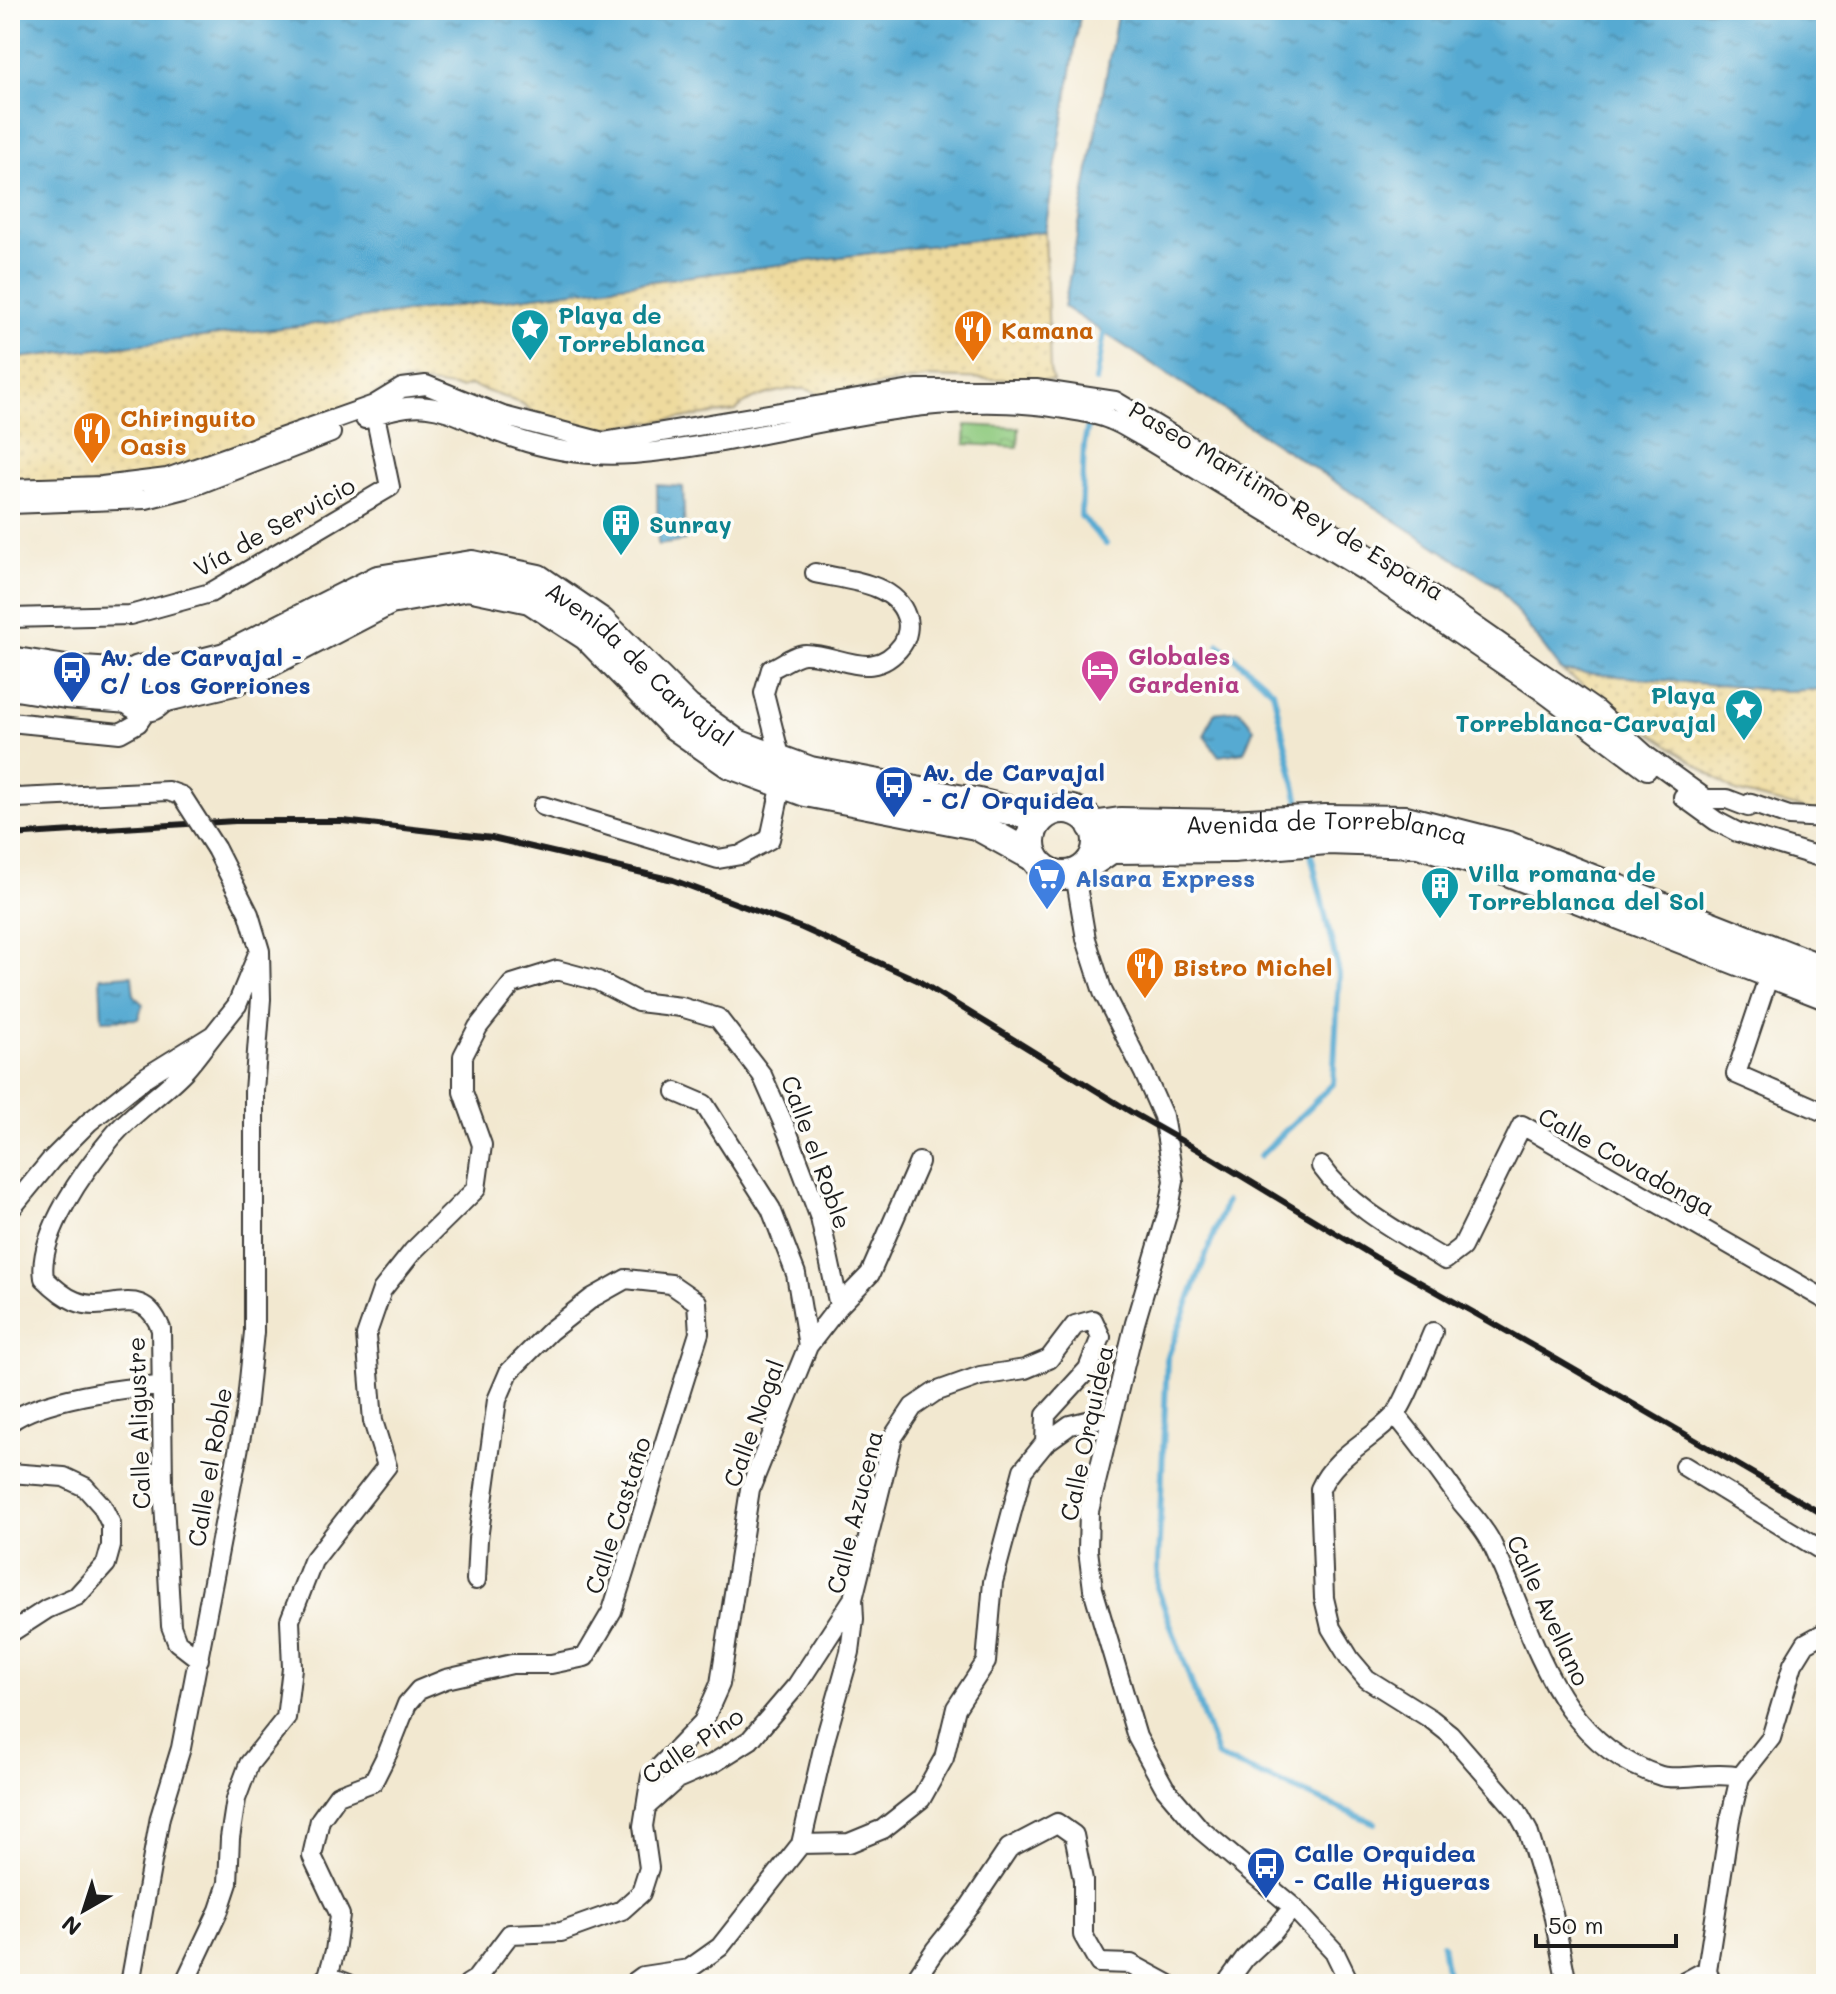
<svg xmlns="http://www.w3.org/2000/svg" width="1836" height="1994" viewBox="0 0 1836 1994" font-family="Mali,sans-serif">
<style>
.sand{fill:url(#sand-dots);stroke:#857b5d;stroke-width:2}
.park{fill:url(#park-crowns);stroke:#56734e;stroke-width:2}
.water{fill:url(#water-ripples);stroke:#3a6377;stroke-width:2}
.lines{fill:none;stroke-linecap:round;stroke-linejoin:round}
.stream{stroke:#57aad2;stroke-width:6}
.street-casing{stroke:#3c3b37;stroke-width:22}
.primary-casing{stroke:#3c3b37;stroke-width:32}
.street{stroke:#fff;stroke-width:18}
.primary{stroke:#fff;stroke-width:28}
.rail{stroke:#1c1c1c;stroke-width:6}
.street-bridge-casing{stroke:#3c3b37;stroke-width:22;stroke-linecap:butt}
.street-bridge{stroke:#fff;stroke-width:18}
.labels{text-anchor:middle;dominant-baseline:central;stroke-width:7;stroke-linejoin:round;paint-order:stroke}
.culture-label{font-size:24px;font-weight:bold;fill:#0d838f;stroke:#fdfcf7;text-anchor:start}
.food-label{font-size:24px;font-weight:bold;fill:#c56008;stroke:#fdfcf7;text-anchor:start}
.street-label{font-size:24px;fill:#1c1c1c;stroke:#fdfcf7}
.hotel-label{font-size:24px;font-weight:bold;fill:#b23c85;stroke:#fdfcf7;text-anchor:start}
.transit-label{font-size:24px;font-weight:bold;fill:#164399;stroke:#fdfcf7;text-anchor:start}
.shop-label{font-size:24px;font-weight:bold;fill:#366cbe;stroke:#fdfcf7;text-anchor:start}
</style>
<defs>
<pattern id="sand-dots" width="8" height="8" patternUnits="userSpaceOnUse" patternTransform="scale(2)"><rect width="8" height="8" fill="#eeda9e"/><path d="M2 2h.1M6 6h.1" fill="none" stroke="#ccba88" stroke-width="1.8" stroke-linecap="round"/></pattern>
<pattern id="park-crowns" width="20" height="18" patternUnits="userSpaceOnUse" patternTransform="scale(2)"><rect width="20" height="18" fill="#8fca7f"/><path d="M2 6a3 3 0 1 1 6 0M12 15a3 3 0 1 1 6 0" fill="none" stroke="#7bad6d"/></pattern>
<pattern id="water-ripples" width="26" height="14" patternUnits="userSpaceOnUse" patternTransform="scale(2)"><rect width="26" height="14" fill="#57aad2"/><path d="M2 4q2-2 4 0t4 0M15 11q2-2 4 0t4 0" fill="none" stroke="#478aaa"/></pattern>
</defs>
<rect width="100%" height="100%" fill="#fdfcf7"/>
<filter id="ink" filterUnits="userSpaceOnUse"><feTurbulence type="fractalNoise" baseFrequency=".0125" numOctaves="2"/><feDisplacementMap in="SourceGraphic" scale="16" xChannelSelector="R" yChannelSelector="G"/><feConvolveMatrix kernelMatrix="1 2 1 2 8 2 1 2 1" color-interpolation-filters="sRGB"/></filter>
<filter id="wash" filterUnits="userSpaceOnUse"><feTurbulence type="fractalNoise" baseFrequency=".006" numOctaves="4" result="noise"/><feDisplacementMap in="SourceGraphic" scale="32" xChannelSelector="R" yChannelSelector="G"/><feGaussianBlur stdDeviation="1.8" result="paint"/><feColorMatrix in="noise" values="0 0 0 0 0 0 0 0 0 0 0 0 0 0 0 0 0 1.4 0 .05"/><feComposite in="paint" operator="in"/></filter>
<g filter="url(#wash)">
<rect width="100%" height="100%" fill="#f2e8d0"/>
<path class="sand" d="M1045,231L1050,371L1053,381L930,377L821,395C816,393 809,389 803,389C785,388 746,397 736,411L599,429L542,420L523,404L470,385L461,388L404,381L207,471L10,495V359L307,325Z
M1562,671L1784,691L1826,689V811H1812L1736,792Z"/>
<path class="park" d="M966,425L1019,428L1018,447L965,444Z"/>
<path class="water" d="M10,10H1081L1045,231L307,325L10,359Z
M1118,10H1826V689L1784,691L1562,671L1498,587L1064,307Z
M657,485L683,487L685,541L658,545Z
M1239,710L1254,728L1244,752L1219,756L1204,736L1214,713Z
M132,975L134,996L143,1004L138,1019L102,1020L100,977Z"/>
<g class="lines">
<path class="stream" d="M1096,381L1104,333
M1088,425L1084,445L1081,516L1106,544
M1219,644L1273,691L1301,811
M1260,1156L1333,1084L1339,974L1310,850
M1226,1202L1167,1359L1157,1587L1218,1757L1375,1823
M1442,1944L1448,1984"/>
</g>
</g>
<g filter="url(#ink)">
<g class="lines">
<g class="street-casing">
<path id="street" d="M365,419C436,390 450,417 514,438C552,451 593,457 633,454C776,442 914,385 1058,408C1076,411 1094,413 1111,420C1122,424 1133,432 1143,437L1371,575L1540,690L1647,770
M10,489L102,486L167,478L374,405L402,388L426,385L503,416L603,442L917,389H1036L1115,401L1321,524L1431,595L1596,710L1648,757L1706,799H1727L1748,807L1751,803L1789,816L1826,818
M10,504L146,499L189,488L331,433
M10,618L130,615L210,593L390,487L375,415
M10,722L120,733L138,723L149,707
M781,760L764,693L771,669C781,665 795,654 805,654C841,654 873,684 902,645C907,638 910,625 906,616C895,582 845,580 815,573
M10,794L17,798L168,791L182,796
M1683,797L1716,821L1737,832L1826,859
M543,806L718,859L741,855L770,839L782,783
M1075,874L1086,939L1103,992L1144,1073L1163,1116L1174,1181L1169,1208L1135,1323L1089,1511L1088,1550L1093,1589L1137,1737L1165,1788L1200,1829L1293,1907L1334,1951L1350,1984
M1769,975L1736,1074L1826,1113
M676,1092L704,1104L771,1209L796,1274L808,1346
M1321,1166C1352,1209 1401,1233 1445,1260L1462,1247L1522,1125L1826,1300
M10,1210L51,1160L89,1122L147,1076L213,1035L237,1005L257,956
M1433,1332C1425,1350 1405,1405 1394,1416C1369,1442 1335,1455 1320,1489L1324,1598L1331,1628L1350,1659L1367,1679L1431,1719L1450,1734L1517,1811L1528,1831L1553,1913L1567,1984
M1396,1415C1419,1443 1441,1473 1462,1503C1472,1515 1484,1528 1491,1542C1534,1630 1552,1742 1661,1776C1680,1781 1715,1771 1740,1777
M10,1422C40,1399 124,1387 162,1386
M1684,1466L1826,1553
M10,1473L64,1477L85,1487L102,1506L111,1524V1546L106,1564L77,1596L47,1609L10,1633
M199,1659L177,1642L171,1626L163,1484L161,1329C141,1280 111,1316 75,1301C63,1296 53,1287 44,1278C37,1235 85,1169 113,1136C134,1111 164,1093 186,1069C196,1058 204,1046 213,1035
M648,1805L677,1779L712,1764L750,1740L797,1685L853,1599
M801,1844L849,1843L883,1829L921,1799L944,1758L956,1708L986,1662L993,1582L1023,1470L1045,1443L1070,1425L1112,1415
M328,1976L349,1984
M130,1984L160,1817L181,1748L246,1410L254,1332V1091L261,999L260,951L249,914L216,849
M184,1984L219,1910L228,1883L230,1838L236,1799L249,1764L286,1718L292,1668L290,1620L313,1561L387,1466L373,1421L366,1336L382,1290L413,1251L476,1189L482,1145L463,1092V1056L478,1027L512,984L557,970L598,981L638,1002L681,1007L718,1018L762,1075L789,1136L820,1218L839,1306
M318,1984L328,1976L335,1951L340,1915L312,1856L320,1820L338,1795L373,1782L388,1752L407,1704L419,1690L446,1679L512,1664H551L585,1657L612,1611L699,1333L697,1302L671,1284L626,1279L592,1298L550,1331L509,1372L497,1400L478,1539L476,1580
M468,1984L476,1979L510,1934L561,1932L622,1910L641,1893L649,1868L643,1826L651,1776L703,1722L720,1684L750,1489L808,1346L839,1306L870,1274L919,1162
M632,1984L643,1976L689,1969L720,1947L801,1844L825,1740L850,1652L854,1619L853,1599L893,1437L913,1407L935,1392L980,1376L1025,1369L1049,1359L1075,1325L1093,1320L1101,1337L1088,1369L1046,1415L1045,1443
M912,1984L935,1950L968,1909L1009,1848L1057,1823L1074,1835L1083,1880V1935L1099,1963L1131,1964L1168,1984
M1226,1984L1245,1958L1274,1931L1293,1907
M1681,1984L1707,1970
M1712,1984L1707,1970L1730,1820L1740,1777L1771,1738L1793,1664L1806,1643L1826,1632"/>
</g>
<g class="primary-casing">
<g id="primary">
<path d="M10,661L66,670L130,674"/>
<circle cx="145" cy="688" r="19"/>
<path id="s1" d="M158,674L225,657L378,580L472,565L538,579L601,622L687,708L737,744L810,771L979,803L1041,818"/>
<path d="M10,685L66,694L129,699"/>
<path d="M162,698L234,681L390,600L468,586L530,599L587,636L674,725L730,764L806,792L976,825L1034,857"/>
<circle cx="1064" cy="842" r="33"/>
<path id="s2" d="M1092,826L1120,822L1230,824L1326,819L1406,820L1508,846L1826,971"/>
<path d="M1089,864L1111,849L1233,848L1327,840L1418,843L1502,869L1826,995"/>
</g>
</g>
<use href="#street" class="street"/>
<use href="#primary" class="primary"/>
<path class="rail" d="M10,835L235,821H343L492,838L673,880L802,928L917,980L1131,1112L1200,1151L1375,1257L1549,1355L1826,1516"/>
<g class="street-bridge-casing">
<path id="street-bridge" d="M182,796L216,849"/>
</g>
<use href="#street-bridge" class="street-bridge"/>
</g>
</g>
<defs>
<g id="sight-pin" transform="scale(2)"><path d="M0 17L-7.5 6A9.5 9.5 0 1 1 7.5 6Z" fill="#0f9aa8" stroke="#fdfcf7"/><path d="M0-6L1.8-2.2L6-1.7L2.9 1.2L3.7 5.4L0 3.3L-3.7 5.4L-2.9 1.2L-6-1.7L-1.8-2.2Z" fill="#fff"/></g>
<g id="restaurant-pin" transform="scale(2)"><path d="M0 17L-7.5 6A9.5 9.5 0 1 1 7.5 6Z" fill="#e8710a" stroke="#fdfcf7"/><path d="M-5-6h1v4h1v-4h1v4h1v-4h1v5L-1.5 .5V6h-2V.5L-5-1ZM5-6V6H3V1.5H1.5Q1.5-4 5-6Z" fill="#fff"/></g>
<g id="building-pin" transform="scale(2)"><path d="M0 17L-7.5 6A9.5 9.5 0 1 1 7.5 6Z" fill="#0f9aa8" stroke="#fdfcf7"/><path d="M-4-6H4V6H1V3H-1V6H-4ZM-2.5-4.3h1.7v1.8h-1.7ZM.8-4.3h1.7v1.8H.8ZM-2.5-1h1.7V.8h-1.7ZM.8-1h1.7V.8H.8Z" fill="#fff"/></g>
<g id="hotel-pin" transform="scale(2)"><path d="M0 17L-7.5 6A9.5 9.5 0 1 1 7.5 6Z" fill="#d1479c" stroke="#fdfcf7"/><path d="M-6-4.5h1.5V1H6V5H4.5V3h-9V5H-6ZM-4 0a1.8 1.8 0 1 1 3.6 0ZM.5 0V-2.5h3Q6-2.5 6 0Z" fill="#fff"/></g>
<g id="bus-pin" transform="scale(2)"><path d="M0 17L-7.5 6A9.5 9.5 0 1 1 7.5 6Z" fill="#1a4fb4" stroke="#fdfcf7"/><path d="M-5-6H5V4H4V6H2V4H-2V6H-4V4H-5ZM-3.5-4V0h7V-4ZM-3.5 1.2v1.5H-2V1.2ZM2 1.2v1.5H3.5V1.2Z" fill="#fff"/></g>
<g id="supermarket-pin" transform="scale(2)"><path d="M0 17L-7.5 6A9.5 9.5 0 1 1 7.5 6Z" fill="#3f7fe0" stroke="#fdfcf7"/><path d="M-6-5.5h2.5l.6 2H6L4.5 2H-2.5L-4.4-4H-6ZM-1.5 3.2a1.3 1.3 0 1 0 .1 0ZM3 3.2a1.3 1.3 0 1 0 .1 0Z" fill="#fff"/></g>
</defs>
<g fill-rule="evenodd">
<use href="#sight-pin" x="530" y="328"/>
<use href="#restaurant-pin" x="973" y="329"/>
<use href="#restaurant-pin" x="92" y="431"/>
<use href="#building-pin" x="621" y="523"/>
<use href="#hotel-pin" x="1100" y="669"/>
<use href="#bus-pin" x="72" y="670"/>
<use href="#sight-pin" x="1744" y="708"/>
<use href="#bus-pin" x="894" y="785"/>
<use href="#supermarket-pin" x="1047" y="877"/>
<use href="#building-pin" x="1440" y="886"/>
<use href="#restaurant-pin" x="1145" y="966"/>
<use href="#bus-pin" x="1266" y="1866"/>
</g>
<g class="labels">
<g class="culture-label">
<text x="558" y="314">Playa de<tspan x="558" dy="28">Torreblanca</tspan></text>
<text x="649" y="523">Sunray</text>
<text x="1716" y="694" text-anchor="end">Playa<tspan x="1716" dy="28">Torreblanca-Carvajal</tspan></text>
<text x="1468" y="872">Villa romana de<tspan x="1468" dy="28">Torreblanca del Sol</tspan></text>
</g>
<g class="food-label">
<text x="1001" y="329">Kamana</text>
<text x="120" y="417">Chiringuito<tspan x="120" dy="28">Oasis</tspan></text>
<text x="1173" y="966">Bistro Michel</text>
</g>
<g class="street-label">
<text transform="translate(1287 500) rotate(31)">Paseo Marítimo Rey de España</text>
<text transform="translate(274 526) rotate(-29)">Vía de Servicio</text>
<text stroke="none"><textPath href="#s1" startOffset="536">Avenida de Carvajal</textPath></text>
<text stroke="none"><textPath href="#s2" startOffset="236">Avenida de Torreblanca</textPath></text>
<text transform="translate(817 1152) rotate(70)">Calle el Roble</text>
<text transform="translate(1627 1161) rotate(29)">Calle Covadonga</text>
<text transform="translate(138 1423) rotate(-92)">Calle Aligustre</text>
<text transform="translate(753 1423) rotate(-70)">Calle Nogal</text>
<text transform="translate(1086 1433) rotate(-78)">Calle Orquidea</text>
<text transform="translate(209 1467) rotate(-80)">Calle el Roble</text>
<text transform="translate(854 1512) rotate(-76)">Calle Azucena</text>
<text transform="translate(617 1515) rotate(-72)">Calle Castaño</text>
<text transform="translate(1549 1610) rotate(65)">Calle Avellano</text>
<text transform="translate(692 1745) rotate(-34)">Calle Pino</text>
</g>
<g class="hotel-label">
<text x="1128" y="655">Globales<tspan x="1128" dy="28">Gardenia</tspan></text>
</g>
<g class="transit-label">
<text x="100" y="656">Av. de Carvajal -<tspan x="100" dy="28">C/ Los Gorriones</tspan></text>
<text x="922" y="771">Av. de Carvajal<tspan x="922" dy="28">- C/ Orquidea</tspan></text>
<text x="1294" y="1852">Calle Orquidea<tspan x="1294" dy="28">- Calle Higueras</tspan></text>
</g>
<g class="shop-label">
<text x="1075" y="877">Alsara Express</text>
</g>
</g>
<rect width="1836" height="1994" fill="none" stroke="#fdfcf7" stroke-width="40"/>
<g transform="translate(84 1910) rotate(219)" stroke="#fdfcf7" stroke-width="6" paint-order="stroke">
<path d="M0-6L14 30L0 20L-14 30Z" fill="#1c1c1c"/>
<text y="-12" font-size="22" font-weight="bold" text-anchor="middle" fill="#1c1c1c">N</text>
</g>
<path d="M1536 1934v12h140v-12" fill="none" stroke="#1c1c1c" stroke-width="4"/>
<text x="1548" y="1934" font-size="24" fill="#1c1c1c" stroke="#fdfcf7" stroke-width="6" paint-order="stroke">50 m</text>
</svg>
